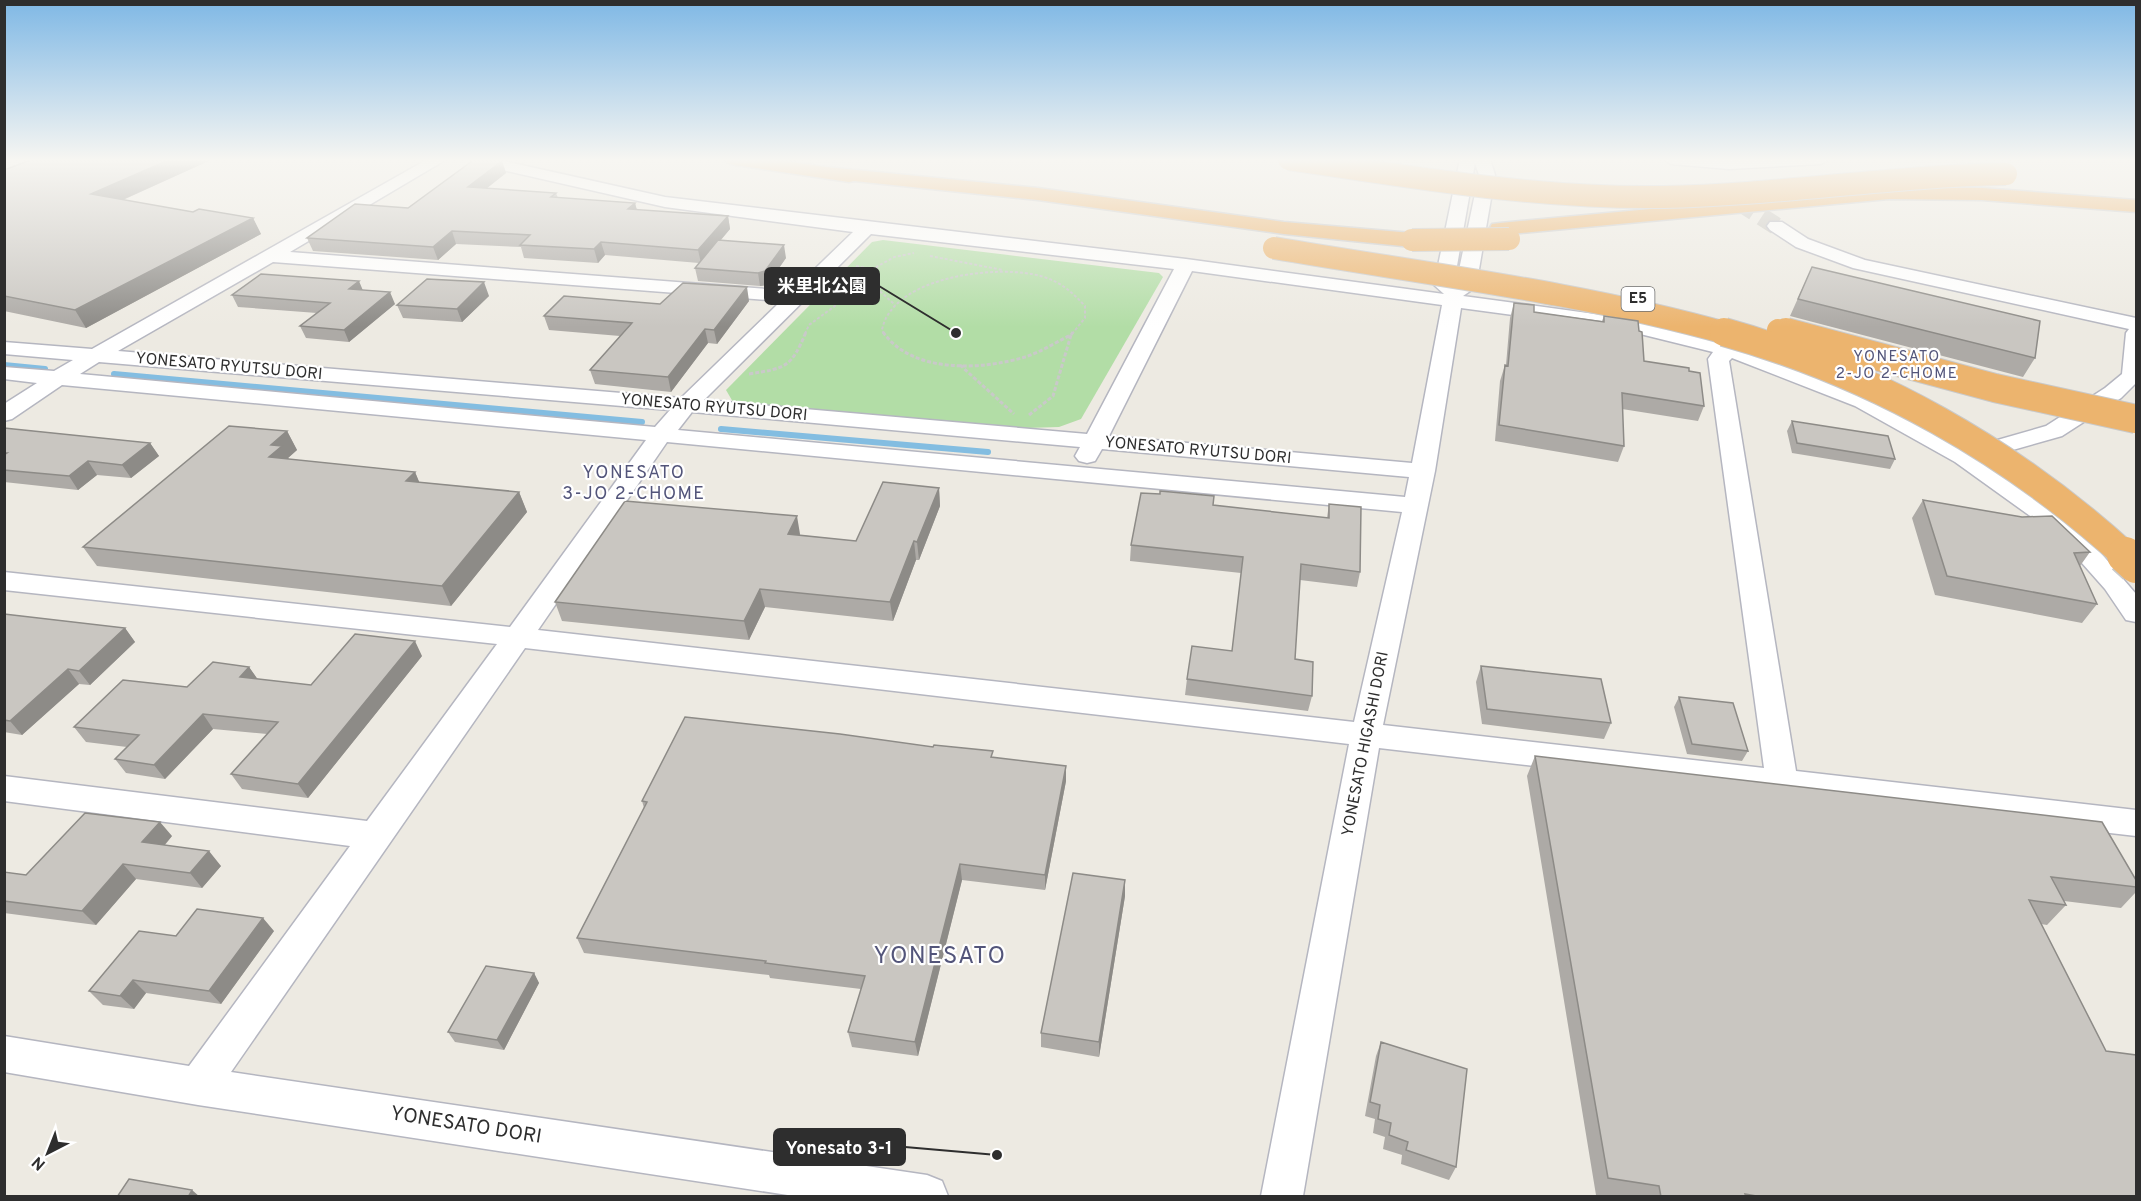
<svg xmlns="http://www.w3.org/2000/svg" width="2141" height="1201" viewBox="0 0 2141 1201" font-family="Overpass,'Noto Sans JP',sans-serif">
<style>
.green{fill:#b2dda6}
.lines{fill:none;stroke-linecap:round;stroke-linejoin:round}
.stream{stroke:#83bde1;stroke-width:6}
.minor-tunnel{stroke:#c7c4be;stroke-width:18;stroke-dasharray:18 9;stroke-linecap:butt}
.minor-casing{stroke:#b5b6c0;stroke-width:3}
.highway-casing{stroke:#c9c9c9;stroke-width:3}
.path-far1{stroke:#c9c9c9;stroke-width:2;stroke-dasharray:3 2;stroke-linecap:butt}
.path{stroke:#c9c9c9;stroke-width:3;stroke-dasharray:4 2;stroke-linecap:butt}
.minor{fill:#fff;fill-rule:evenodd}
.highway{fill:#ecb46e;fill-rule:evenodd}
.highway-bridge-far2-casing{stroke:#c9c9c9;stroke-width:24;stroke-linecap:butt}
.highway-bridge-far1-casing{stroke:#c9c9c9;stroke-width:30;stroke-linecap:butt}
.highway-bridge-casing{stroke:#c9c9c9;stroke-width:39;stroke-linecap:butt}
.highway-bridge-far2{stroke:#ecb46e;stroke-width:22}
.highway-bridge-far1{stroke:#ecb46e;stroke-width:28}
.highway-bridge{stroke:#ecb46e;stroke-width:36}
.wall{fill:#adaaa6}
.shaded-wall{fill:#8d8b87}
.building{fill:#c9c6c1;stroke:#8d8b87;stroke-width:1.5}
.labels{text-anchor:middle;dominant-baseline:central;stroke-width:4.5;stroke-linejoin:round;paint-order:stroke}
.shield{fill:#fff;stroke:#6d6d6d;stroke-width:1.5}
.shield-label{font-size:15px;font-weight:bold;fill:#2e2e2e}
.far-neighbourhood-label{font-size:15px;letter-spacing:1.5px;fill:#53557a;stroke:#fff}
.street-label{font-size:16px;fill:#2e2e2e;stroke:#fff}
.neighbourhood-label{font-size:18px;letter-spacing:1.5px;fill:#53557a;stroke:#fff}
.near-street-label{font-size:20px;fill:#2e2e2e;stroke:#fff}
.near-quarter-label{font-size:24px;letter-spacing:1.5px;fill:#53557a;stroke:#fff}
.leader{fill:none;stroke:#2e2e2e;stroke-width:2}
.callout-dot{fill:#2e2e2e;stroke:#fff;stroke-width:2}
.callout{fill:#2e2e2e;stroke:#2e2e2e;stroke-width:2}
.callout-label{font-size:18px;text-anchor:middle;font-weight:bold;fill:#fff}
</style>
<rect width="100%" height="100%" fill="#edeae2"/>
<path class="green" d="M883,240L1159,273L1163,277L1081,419L1059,427L1026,428L733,402L726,390L872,242Z"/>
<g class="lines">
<path class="stream" d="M4,365L45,369
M114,374L642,422
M721,429L988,452"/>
<path class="minor-tunnel" d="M1739,202L1776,226"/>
<g class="minor-casing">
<path id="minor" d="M428,159H447L290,252L792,291L853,232L665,207L476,164L468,159H495L665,197L1186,259L1444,294L1434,285L1460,159H1490L1495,175L1476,287L1463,296L1624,318L1736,346L1871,396L1966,449L2046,426L2105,388L2122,374L2126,333L2129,329L1853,268L1796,247L1770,230L1767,226L1770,222H1782L1808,239L1865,260L2136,318V383L2121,398L2062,436L1981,459L2076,524L2136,594V622L2126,620L2105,589L2058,536L1955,462L1855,406L1732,358L1729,361L1796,771L2136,810V836L1379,748L1303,1196H1261L1349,744L525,648L231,1072L927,1175L942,1181L948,1196H794L198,1105L4,1072V1036L189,1066L350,846L4,801V776L367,821L497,644L4,590V572L510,627L646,440L62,385L12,419L4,421V404L37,383L4,379V367L54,371L73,360L4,354V342L92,349ZM1475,163L1479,175L1456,284L1454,283ZM871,234L1174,269L1087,434L704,400ZM273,262L781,301L681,398L118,351ZM1192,271L1442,305L1412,463L1109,436ZM1461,308L1624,330L1713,352L1708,359L1764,768L1383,725L1435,471ZM99,362L670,410L655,427L80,374ZM692,412L1080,447L1075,456L1079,461L1087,463L1095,461L1102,449L1409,477L1405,497L678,430ZM667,442L1402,512L1354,722L538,630Z
M1663,159H1829L1821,164L1729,169L1671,164Z"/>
</g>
<g class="highway-casing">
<path id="highway" d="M725,159H771L826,167L1038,188L1284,222L1412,233L1420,235L1423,240L1420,245L1412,247L1284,234L1038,200L854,181L849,182L735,165L728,163Z
M1889,187L1982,188L2136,200V212L1982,200L1889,199L1500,235L1492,234L1489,229L1492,224L1500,223Z"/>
</g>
<path class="path-far1" d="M930,256L1003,270
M856,266L873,269
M869,281L895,305
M805,334L809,325L869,281L873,269L894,257L914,253
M884,334L882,330C892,276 1000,263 1044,277C1062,283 1072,292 1085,306V318L1072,334"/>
<path class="path" d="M883,332C912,374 982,370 1025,357C1041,352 1056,342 1071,335
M1071,335L1073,332
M960,365L1014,414
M749,374C786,368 791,368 806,332
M1029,415L1053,396L1071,335"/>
<use href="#minor" class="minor"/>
<use href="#highway" class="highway"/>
<g class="highway-bridge-far2-casing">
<path id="highway-bridge-far2" d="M1289,159C1413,177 1537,199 1663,197C1777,195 1891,176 2006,174
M1412,240L1509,239
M1274,248C1426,274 1580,292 1729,334
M1778,330L1792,334"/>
</g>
<g class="highway-bridge-far1-casing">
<path id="highway-bridge-far1" d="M1724,332C1874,374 2011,451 2126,556
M1786,332L1995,388L2136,419"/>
</g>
<g class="highway-bridge-casing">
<path id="highway-bridge" d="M2125,555L2136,565"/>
</g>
<use href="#highway-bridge-far2" class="highway-bridge-far2"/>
<use href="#highway-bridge-far1" class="highway-bridge-far1"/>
<use href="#highway-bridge" class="highway-bridge"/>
</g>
<path class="wall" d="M33,159H213L123,200L193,212L253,218L261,234L86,328L4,311V170Z
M502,161L506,173L487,188L556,193L558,198L635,203L637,210L728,216L730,229L721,240L786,258L767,285L760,286L698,281L695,268L699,263L605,255L598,263L524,258L521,247L456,244L438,260L313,251L307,238L408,208Z
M1812,267L2035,358L2023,377L1790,316Z
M362,290L395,304L349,342L306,338L300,326L317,313L238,307L232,295Z
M489,296L462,322L403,318L397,305Z
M749,301L717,344L708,343L671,392L595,384L590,370L620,336L549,330L544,316L660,304Z
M1514,303L1534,312L1602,321L1604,316L1639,331L1644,361L1689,371L1704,406L1698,421L1622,409L1624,446L1618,462L1495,441L1500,381L1505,365H1506L1510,318Z
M1792,421L1895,459L1890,469L1792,453L1787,431Z
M4,428L150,443L159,456L131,478L97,475L78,490L4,482Z
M287,431L297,450L288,458L289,459L415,472L419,482L519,492L527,512L451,606L97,566L83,547Z
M939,488L940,506L919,560H916L893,621L765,607L749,640L562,621L555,602L800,534V535L856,541Z
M1923,500L2090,552L2080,566L2097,604L2082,623L1935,595L1912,518Z
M1329,504L1360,572L1357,587L1300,580L1295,659L1312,696L1308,711L1185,695L1187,679L1232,651L1241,573L1130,561L1131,545L1213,505L1327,518Z
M4,614L125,628L135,642L90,685L79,684L22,735L4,732Z
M422,656L308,798L242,789L231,774L267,734L213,729L165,779L126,773L115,759L127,747L86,742L74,727L187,687L249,667L257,679L311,685Z
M1481,666L1611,723L1604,739L1482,724L1476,682Z
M1679,697L1748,751L1742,761L1687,754L1674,707Z
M1535,756L2136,880V892L2121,908L2064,901L2066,905L2047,925L2041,924L2136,1197H1604L1596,1195L1527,776Z
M993,757L1066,781L1045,890L962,880L918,1056L852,1047L848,1032L861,989L770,978L769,975L584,953L577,938L644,808L642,801Z
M172,836L165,845L221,866L202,888L136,879L96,925L4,913V872L26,875Z
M1125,880V896L1099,1057L1041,1047V1033Z
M274,931L221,1004L146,993L134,1009L103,1005L89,991L176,936Z
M534,973L539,983L504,1050L455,1042L448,1032Z
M1381,1042L1456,1167L1449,1180L1401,1164L1402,1155L1383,1149L1385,1137L1373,1133L1375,1119L1365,1116L1376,1056Z"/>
<path class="shaded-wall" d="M171,159H213L100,210L91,194Z
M502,161L506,173L472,200L468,187Z
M635,203L638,215L628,209Z
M728,216L730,229L701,263L698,250Z
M253,218L261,234L86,328L75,310Z
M452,231L456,244L438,260L433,247Z
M601,242L605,255L598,263L594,249Z
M784,245L786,258L767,285L760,286L758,273Z
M359,281L364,293L349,289Z
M484,282L489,296L462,322L457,309Z
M747,287L749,301L717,344L714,330Z
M390,292L395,304L349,342L344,330Z
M705,329L708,343L671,392L668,377Z
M287,431L297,450L288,458L292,465L269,457L271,445Z
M150,443L159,456L131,478L122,465Z
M88,461L97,475L78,490L69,476Z
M415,472L423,491L406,481Z
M939,488L940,506L919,560L917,542Z
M519,492L527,512L451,606L442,586Z
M797,516L800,534L791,552L788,534Z
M914,541L916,560L893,621L890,602Z
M760,589L765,607L749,640L744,621Z
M125,628L135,642L90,685L79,671Z
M415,641L422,656L308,798L298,784Z
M249,667L259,681L240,677Z
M68,669L79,684L22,735L10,721Z
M203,714L213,729L165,779L154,765Z
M1066,766V781L1045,890V875Z
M160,822L172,836L155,856L142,842Z
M209,851L221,866L202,888L190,873Z
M123,864L136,879L96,925L82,911Z
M960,864L962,880L918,1056L915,1042Z
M1125,880V896L1099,1057V1042Z
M263,918L274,931L221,1004L209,991Z
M534,973L539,983L504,1050L497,1040Z
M133,980L146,993L134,1009L120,996Z
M192,1190L200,1197H188Z"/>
<path class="building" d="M33,159H171L91,194L193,212L199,209L253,218L75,310L4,296V170Z
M475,159H492L502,161L468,187L556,193L551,197L635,203L628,209L728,216L698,250L601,242L594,249L520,245L530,235L452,231L433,247L307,238L355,204L408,208Z
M718,240L784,245L765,271L758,273L695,268Z
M1812,267L2040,321L2035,358L1798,299Z
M261,274L359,281L349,289L390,292L344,330L300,326L330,303L232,295Z
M427,279L484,282L457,309L397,305Z
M683,283L747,287L714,330L705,329L668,377L590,370L632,323L544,316L564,296L660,304Z
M1514,303L1534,305V312L1604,322V316L1638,321L1639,331L1642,332L1644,361L1689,368V371L1700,373L1704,406L1622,393L1624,446L1499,425L1505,365L1508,366Z
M1792,421L1888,436L1895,459L1797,443Z
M229,426L287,431L271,445L282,446L269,457L415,472L406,481L519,492L442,586L83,547Z
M4,428L150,443L122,465L88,461L69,476L4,470V455L7,453H4Z
M883,482L939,488L917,542L914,541L890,602L760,589L744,621L555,602L625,501L797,516L788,534L856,541Z
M1160,491L1214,496L1213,505L1329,518V504L1361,507L1360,572L1301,564L1295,659L1313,662L1312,696L1187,679L1192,646L1232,651L1243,557L1131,545L1141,493L1160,494Z
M1923,500L2022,517L2052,516L2090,552L2074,553L2097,604L1947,576Z
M4,614L125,628L79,671L68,669L10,721L4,720Z
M355,634L415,641L298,784L231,774L278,722L203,714L154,765L115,759L139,735L74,727L123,680L187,687L213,662L249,667L240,677L311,685Z
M1481,666L1601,679L1611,723L1487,709Z
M1679,697L1733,703L1748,751L1692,744Z
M685,717L840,734L933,747L934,745L993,751L991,757L1066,766L1045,875L960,864L915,1042L848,1032L865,976L765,963L766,961L577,938L647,802L642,801Z
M1535,756L2102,822L2136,880V887L2051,877L2066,905L2029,900L2106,1051L2136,1055V1197H1762L1745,1194L1746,1197H1661L1659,1186L1608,1178Z
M85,813L160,822L142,842L209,851L190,873L123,864L82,911L4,901V872L26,875Z
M1073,873L1125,880L1099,1042L1041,1033Z
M197,909L263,918L209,991L133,980L120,996L89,991L139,931L176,936Z
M486,966L534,973L497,1040L448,1032Z
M1381,1042L1467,1069L1456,1167L1406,1150L1408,1142L1389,1135L1391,1123L1378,1119L1380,1105L1370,1102Z
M129,1179L192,1190L188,1197H117Z"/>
<linearGradient id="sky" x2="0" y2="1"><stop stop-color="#7fb8e5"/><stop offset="0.49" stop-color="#f7f6f2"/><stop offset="1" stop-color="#f7f6f2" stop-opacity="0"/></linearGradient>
<rect width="2141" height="327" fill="url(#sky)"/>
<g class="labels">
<rect class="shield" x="1621.5" y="287" width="33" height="24" rx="4.5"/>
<g class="shield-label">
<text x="1638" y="299">E5</text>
</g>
<g class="far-neighbourhood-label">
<text x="1897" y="357">YONESATO<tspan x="1897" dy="17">2-JO 2-CHOME</tspan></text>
</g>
<g class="street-label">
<text transform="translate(229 367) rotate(5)">YONESATO RYUTSU DORI</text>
<text transform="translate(714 408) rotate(5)">YONESATO RYUTSU DORI</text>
<text transform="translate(1198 451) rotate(5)">YONESATO RYUTSU DORI</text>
<text transform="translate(1366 744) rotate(-79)">YONESATO HIGASHI DORI</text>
</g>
<g class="neighbourhood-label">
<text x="634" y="473">YONESATO<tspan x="634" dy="21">3-JO 2-CHOME</tspan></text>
</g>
<g class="near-street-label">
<text transform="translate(466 1126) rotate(9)">YONESATO DORI</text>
</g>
<g class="near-quarter-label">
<text x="940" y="957">YONESATO</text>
</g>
</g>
<path class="leader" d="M956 333L879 286M997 1155L905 1147"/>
<g class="callout-dot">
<circle cx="956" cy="333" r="6"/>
<circle cx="997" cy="1155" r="6"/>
</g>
<g class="callout">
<rect x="765" y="268" width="114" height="36" rx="6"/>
<rect x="774" y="1129" width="131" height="36" rx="6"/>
</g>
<g class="callout-label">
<text x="822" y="292">米里北公園</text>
<text x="839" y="1154">Yonesato 3-1</text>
</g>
<rect width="2141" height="1201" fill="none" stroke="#2e2e2e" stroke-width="12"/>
<g transform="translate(48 1153) rotate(222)" stroke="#ffffff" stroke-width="4.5" paint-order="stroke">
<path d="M0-4.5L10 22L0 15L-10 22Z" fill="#2e2e2e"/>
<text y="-9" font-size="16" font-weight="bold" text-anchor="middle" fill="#2e2e2e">N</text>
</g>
</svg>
